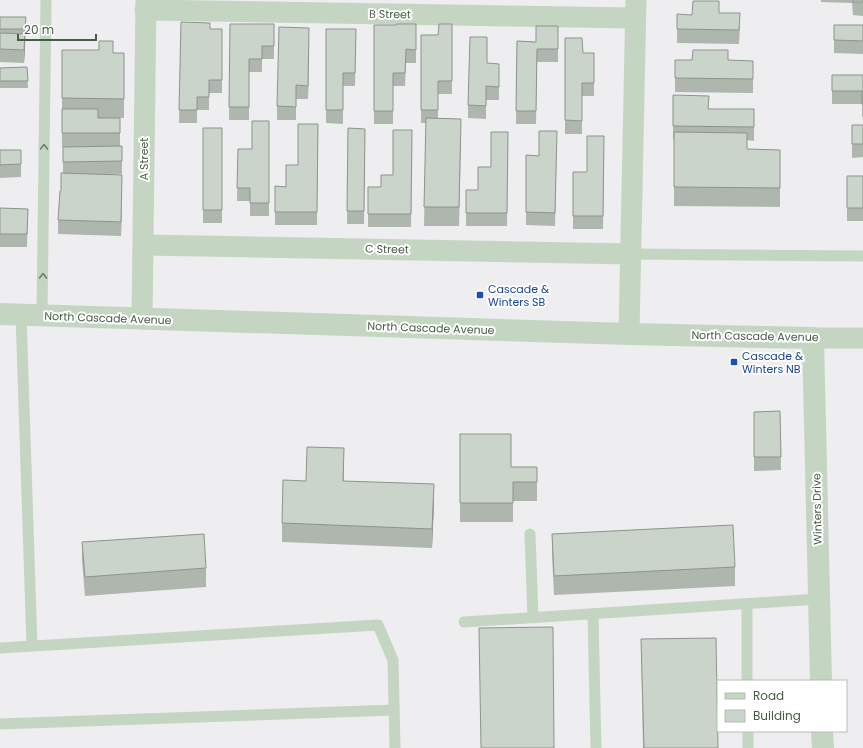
<svg xmlns="http://www.w3.org/2000/svg" width="863" height="748" viewBox="0 0 863 748" font-family="Poppins,sans-serif">
<style>
.lines{fill:none;stroke-linecap:round;stroke-linejoin:round}
.service{stroke:#c4d6c2;stroke-width:11}
.minor{stroke:#c4d6c2;stroke-width:21}
.tertiary{stroke:#c4d6c2;stroke-width:22}
.wall{fill:#aeb6ae}
.shaded-wall{fill:#8d948d}
.building{fill:#cad4ca;stroke:#8d948d}
.oneway{stroke:#6c8169}
.transit-dot{fill:#1a4fb4;stroke:#fff;stroke-width:1.5}
.labels{text-anchor:middle;dominant-baseline:central;stroke-width:4;stroke-linejoin:round;paint-order:stroke}
.street-label{font-size:11px;fill:#465c43;stroke:#fff}
.transit-label{font-size:11px;fill:#164399;stroke:#fff;text-anchor:start}
</style>
<rect width="100%" height="100%" fill="#eeedf0"/>
<g class="lines">
<path class="service" d="M632,254L863,256
M21,315L32,646
M42,315L46,0
M530,534L533,618
M747,604V681
M593,614L596,748
M464,622L819,599
M0,648L378,625L393,660L395,748
M0,724L394,710
M748,731V748"/>
<path class="minor" d="M145,10L635,18
M143,245L632,254
M142,319L146,0
M629,334L636,0
M813,338H863"/>
<path class="tertiary" d="M0,314L629,334L813,338L821,681
M822,731L823,748"/>
</g>
<path class="wall" d="M821,0H863V16L853,15L852,3L821,2Z
M719,13L740,27L739,44L677,43V29L692,15Z
M0,17H26L25,48L24,63L0,62Z
M181,22L210,29H222V93H209V110H197V123H179Z
M230,24H274V59H262V72H249V120H229Z
M416,24V63H406L405,86H393V124H374V25H396Z
M452,24V94H438V118L461,138L459,226H424L426,123H421V35H438Z
M834,25H863V54L834,53Z
M558,26V62H537L536,124H516L517,41L536,42Z
M326,29H356L355,86H343V124L326,123Z
M565,38L583,53H594V96H582V134H565Z
M309,41L308,99H296V120H277V106Z
M113,53H124V118H98H120V146H122V174L107,175L122,188L121,236L58,234V220L63,173V147L97,146L62,147V98Z
M675,60H728L753,74V93L675,92Z
M487,63L499,64V100H486V119L468,118V105Z
M27,67L28,88H0V68Z
M832,75H863V117H862V104H832Z
M673,95L709,109H754V141L747,140V149L780,150V207L674,206V139H673Z
M269,121V216H250V201H237L238,149H252Z
M318,124L317,225H275V186L286,187L298,165Z
M852,125H863V157L852,158Z
M203,128H222V223H203Z
M348,128L365,129L364,224H347Z
M412,130L411,227H368V187H381L393,175Z
M557,131L555,226L526,225V155L539,156Z
M508,132L507,226H466V190H478L491,167Z
M604,136L603,229H573V172H587Z
M0,150H21V177L0,178Z
M847,176H863V221H847Z
M0,208L28,209L27,247H0Z
M780,411L781,470L754,471V412Z
M460,434L511,467H537V501H513V522H460Z
M344,467L343,481L434,503L432,548L282,542V523L306,481Z
M552,534L735,567V586L554,595L552,553Z
M82,542L206,568V587L85,596L82,561Z
M641,639L718,748H643Z"/>
<path class="shaded-wall" d="M309,28V41L308,99V86Z
M25,34V48L24,63V50Z
M122,175V188L121,236V222Z
M344,448V467L343,500V481Z
M434,484V503L432,548V529Z"/>
<path class="building" d="M853,0H863V2H853Z
M693,1H719V13H740L739,30L677,29V14L692,15Z
M0,17H26L25,29H0Z
M181,22L210,23V29H222V80H209V97H197V110H179Z
M230,24H274V46H262V59H249V107H229Z
M396,24H416V50L406,49L405,73H393V111H374V25H396Z
M439,24H452V81H438V110H421V35H438Z
M834,25H863V41L834,40Z
M536,26H558V49H537L536,111H516L517,41L536,42Z
M279,27L309,28L308,86L296,85V107L277,106Z
M326,29H356L355,73H343V110H326Z
M0,33L25,34L24,50L0,49Z
M470,37H487V63L499,64V87L486,86V106L468,105Z
M565,38H582L583,53H594V83H582V121L565,120Z
M99,41H113V53H124V99L62,98V50H99Z
M693,50H728V60L753,61V79L675,78V60H692Z
M27,67L28,81H0V68Z
M832,75H863V104H862V91H832Z
M673,95L709,96L708,109H754V127L673,126Z
M62,109H98V118H120V133H62Z
M426,118L461,119L459,207H424Z
M252,121H269V203H250V188H237L238,149H252Z
M298,124H318L317,212H275V186L286,187V165H298Z
M852,125H863V144H852Z
M203,128H222V210H203Z
M348,128L365,129L364,211H347Z
M393,130H412L411,214H368V187H381V175H393Z
M539,131H557L555,213L526,212V155L539,156Z
M491,132H508L507,213H466V190H478V167H491Z
M674,132L747,133V149L780,150V188L674,187Z
M587,136H604L603,216H573V172H587Z
M122,146V161L63,162V147Z
M0,150H21V164L0,165Z
M61,173L122,175L121,222L58,220L60,191H61Z
M847,176H863V208H847Z
M0,208L28,209L27,234H0Z
M780,411L781,457H754V412Z
M460,434H511V467H537V482H513V503H460Z
M307,447L344,448L343,481L434,484L432,529L282,523L283,480L306,481Z
M733,525L735,567L554,576L552,534Z
M204,534L206,568L85,577L82,542Z
M553,627L554,748H481L479,628Z
M716,638L718,748H644L641,639Z"/>
<defs><path id="oneway-chevron" d="M-2-3.5L2.5 0L-2 3.5" fill="none" stroke-width="1.6" stroke-linecap="round" stroke-linejoin="round"/></defs>
<g class="oneway">
<use href="#oneway-chevron" transform="translate(44 147) rotate(-89)"/>
<use href="#oneway-chevron" transform="translate(43 276) rotate(-89)"/>
</g>
<g class="transit-dot">
<rect x="476" y="291" width="8" height="8" rx="2"/>
<rect x="730" y="358" width="8" height="8" rx="2"/>
</g>
<g class="labels">
<g class="street-label">
<text transform="translate(390 14) rotate(1)">B Street</text>
<text transform="translate(144 159) rotate(-90)">A Street</text>
<text transform="translate(387 249) rotate(1)">C Street</text>
<text transform="translate(108 318) rotate(2)">North Cascade Avenue</text>
<text transform="translate(431 328) rotate(2)">North Cascade Avenue</text>
<text transform="translate(755 336) rotate(1)">North Cascade Avenue</text>
<text transform="translate(817 509) rotate(-91)">Winters Drive</text>
</g>
<g class="transit-label">
<text x="488" y="289">Cascade &amp;<tspan x="488" dy="13">Winters SB</tspan></text>
<text x="742" y="356">Cascade &amp;<tspan x="742" dy="13">Winters NB</tspan></text>
</g>
</g>
<rect x="717" y="680" width="130" height="52" fill="#ffffff" stroke="#b5beb4"/>
<rect x="725" y="693" width="20" height="6" fill="#c4d6c2" stroke="#b5beb4"/>
<text x="753" y="700" font-size="12" fill="#465c43">Road</text>
<rect x="725" y="710" width="20" height="12" fill="#cad4ca" stroke="#b5beb4"/>
<text x="753" y="720" font-size="12" fill="#465c43">Building</text>
<path d="M18 34v6h78v-6" fill="none" stroke="#465c43" stroke-width="2"/>
<text x="24" y="34" font-size="12" fill="#465c43" stroke="#ffffff" stroke-width="3" paint-order="stroke">20 m</text>
</svg>
